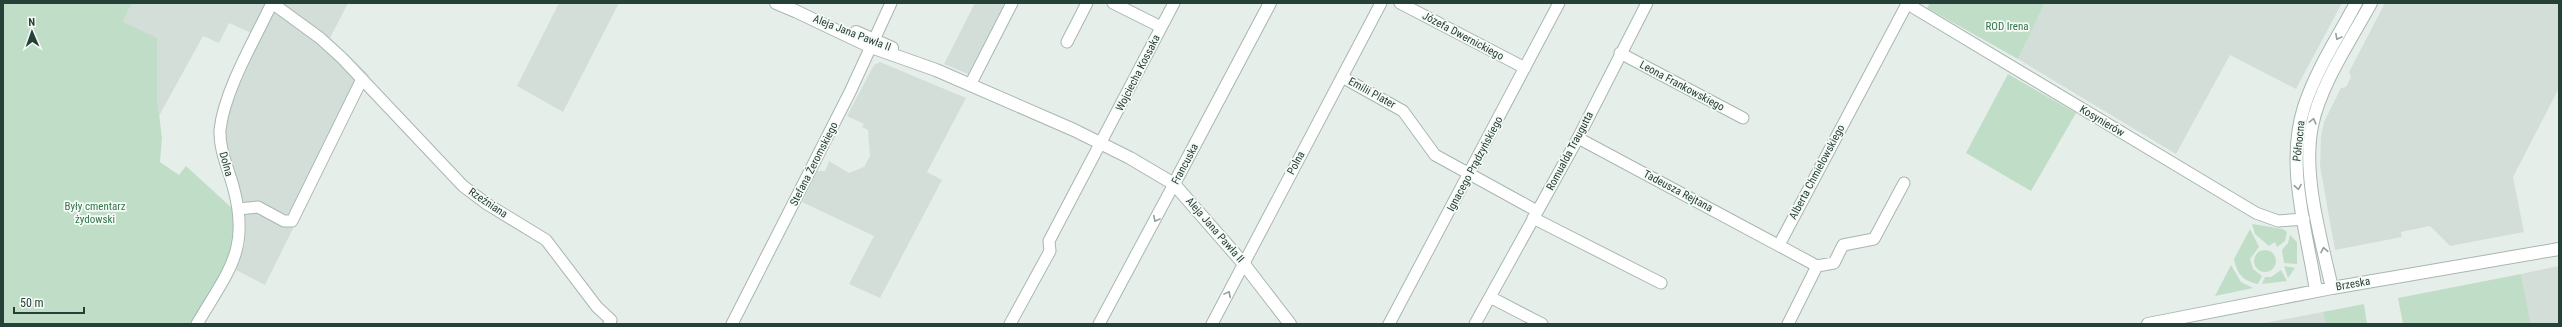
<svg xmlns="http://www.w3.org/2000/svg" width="2562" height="327" viewBox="0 0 2562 327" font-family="'Roboto Condensed',sans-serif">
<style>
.built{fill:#d4ded9}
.green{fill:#c0dec7}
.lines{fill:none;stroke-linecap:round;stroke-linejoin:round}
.minor-casing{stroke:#a8b6b1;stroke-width:13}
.tertiary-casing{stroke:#a8b6b1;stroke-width:14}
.minor{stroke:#fff;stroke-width:11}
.tertiary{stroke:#fff;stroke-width:12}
.oneway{stroke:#92a09b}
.labels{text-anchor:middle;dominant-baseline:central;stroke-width:3.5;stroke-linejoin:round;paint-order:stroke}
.park-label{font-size:11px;fill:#317548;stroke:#f7fbf8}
.street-label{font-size:11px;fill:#254037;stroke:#f7fbf8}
</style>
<rect width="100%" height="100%" fill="#e6eeea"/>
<path class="built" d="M132,3H348L330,38L369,75L265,285L236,270L245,244L246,222L240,192L224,144L226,118L260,37L229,23L219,43L203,36L159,116L157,98L123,22Z
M559,3H619L563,112L517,86Z
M975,3H999L1004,5L968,74L944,64Z
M2045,3H2342L2296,89L2230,55L2176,154L2018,59Z
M2385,3H2559V88L2513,177L2524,232L2450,246L2430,226L2401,232L2402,237L2335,250L2320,166L2321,136L2324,122L2341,88L2346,87L2351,77L2349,72Z
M880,62L966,98L927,172L942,180L880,298L849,284L874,236L802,202L817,171H825L829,161L849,173L864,167L870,156L868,130L862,127L864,124L847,116L874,65Z
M2559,266V324H2531L2521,274Z
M2323,312L2326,324H2259Z"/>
<path class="green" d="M3,3H132L123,22L157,38V98L162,138L160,162L179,175L186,166L233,209L236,235L230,259L190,324H3Z
M1930,3H2045L2018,59L1927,8Z
M2008,74L2076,113L2031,191L1966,153Z
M2252,224L2283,229L2287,232L2285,241L2277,247L2275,242L2269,246L2255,234Z
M2250,229L2259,247L2250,259L2253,269L2262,276L2258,284C2243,281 2237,274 2234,259Z
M2290,235L2297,242V264L2284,263L2282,250L2288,243Z
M2254 261a11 11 0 1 1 22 0a11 11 0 1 1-22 0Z
M2231,265L2241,282L2253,288L2215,296Z
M2284,266L2295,268L2288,278Z
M2281,270L2287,281L2262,284L2265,277H2271Z
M2521,274L2531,324H2403L2398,298Z
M2364,304L2367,324H2326L2323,312Z"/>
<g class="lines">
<g class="minor-casing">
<path id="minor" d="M272,3L320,38L342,58L463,186L487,204L546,240L597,307L611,320L609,324
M1113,3L1161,27
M1400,3L1525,68
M1906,3L2256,213L2278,221L2304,219
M1067,42L1087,3
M1620,53L1743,118
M1342,77L1403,111L1435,155L1537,211
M970,85L1012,3
M1578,138L1817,266
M238,209L258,207L284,221H292L362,79
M1533,218L1661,283
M1779,245L1907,4
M1817,266L1834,263L1843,245L1874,239L1904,183
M1490,297L1542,324
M197,324C228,271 251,250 233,186C228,168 219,149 220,130C224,91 255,39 272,3
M732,324L850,92L891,3
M1010,324L1050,251L1049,241L1174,3
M1099,324L1174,184
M1212,324L1381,3
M1389,324L1559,3
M1475,324L1578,138L1647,3
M1788,324L1817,266"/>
</g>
<g class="tertiary-casing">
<path id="tertiary" d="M776,3L795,11
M789,8L871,47L936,70L1074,130L1130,158L1174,184L1243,263L1290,324
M856,32L892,48
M1174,184L1270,3
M2332,288C2321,239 2302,175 2312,126C2320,85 2351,40 2371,3
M2316,291C2307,231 2285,166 2304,107C2316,70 2338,37 2356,3
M2148,324L2332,288L2559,249"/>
</g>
<use href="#minor" class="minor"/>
<use href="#tertiary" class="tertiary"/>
</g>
<defs><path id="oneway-chevron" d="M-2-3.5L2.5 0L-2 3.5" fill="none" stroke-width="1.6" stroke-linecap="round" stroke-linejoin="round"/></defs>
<g class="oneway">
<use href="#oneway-chevron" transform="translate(2338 37) rotate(118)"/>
<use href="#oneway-chevron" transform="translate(2313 121) rotate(-75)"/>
<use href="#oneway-chevron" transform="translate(2298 187) rotate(81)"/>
<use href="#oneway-chevron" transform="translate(1156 219) rotate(118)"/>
<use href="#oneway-chevron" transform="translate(2324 250) rotate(-101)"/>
<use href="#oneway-chevron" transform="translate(1228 294) rotate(-62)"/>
</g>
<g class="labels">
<g class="park-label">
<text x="2007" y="26">ROD Irena</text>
<text x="95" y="206">Były cmentarz<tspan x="95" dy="13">żydowski</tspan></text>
</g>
<g class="street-label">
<text transform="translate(852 33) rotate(21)">Aleja Jana Pawła II</text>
<text transform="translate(1463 36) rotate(28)">Józefa Dwernickiego</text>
<text transform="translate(1138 73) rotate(-63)">Wojciecha Kossaka</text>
<text transform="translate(1682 86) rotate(28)">Leona Frankowskiego</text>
<text transform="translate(1372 93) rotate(29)">Emilii Plater</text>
<text transform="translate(2102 121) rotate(31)">Kosynierów</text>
<text transform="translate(2299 141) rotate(-84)">Północna</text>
<text transform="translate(1570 151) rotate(-62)">Romualda Traugutta</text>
<text transform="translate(1296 163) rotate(-62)">Polna</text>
<text transform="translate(226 164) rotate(74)">Dolna</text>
<text transform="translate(814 164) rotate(-63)">Stefana Żeromskiego</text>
<text transform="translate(1185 164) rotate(-62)">Francuska</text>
<text transform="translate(1475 164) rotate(-62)">Ignacego Prądzyńskiego</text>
<text transform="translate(1817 172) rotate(-62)">Alberta Chmielowskiego</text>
<text transform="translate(1678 191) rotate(28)">Tadeusza Rejtana</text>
<text transform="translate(488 203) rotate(34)">Rzeźniana</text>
<text transform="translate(1215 230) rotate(49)">Aleja Jana Pawła II</text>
<text transform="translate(2353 284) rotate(-10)">Brzeska</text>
</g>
</g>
<rect width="2562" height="327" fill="none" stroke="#254037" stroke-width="8"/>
<g transform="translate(32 32) rotate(358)" stroke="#f7fbf8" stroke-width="3" paint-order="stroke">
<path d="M0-3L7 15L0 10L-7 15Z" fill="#254037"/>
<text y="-6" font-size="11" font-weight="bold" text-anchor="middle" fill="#254037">N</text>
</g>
<path d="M14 307v6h70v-6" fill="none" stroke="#254037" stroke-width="2"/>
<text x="20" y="307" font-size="12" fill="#254037" stroke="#f7fbf8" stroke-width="3" paint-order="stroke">50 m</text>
</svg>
